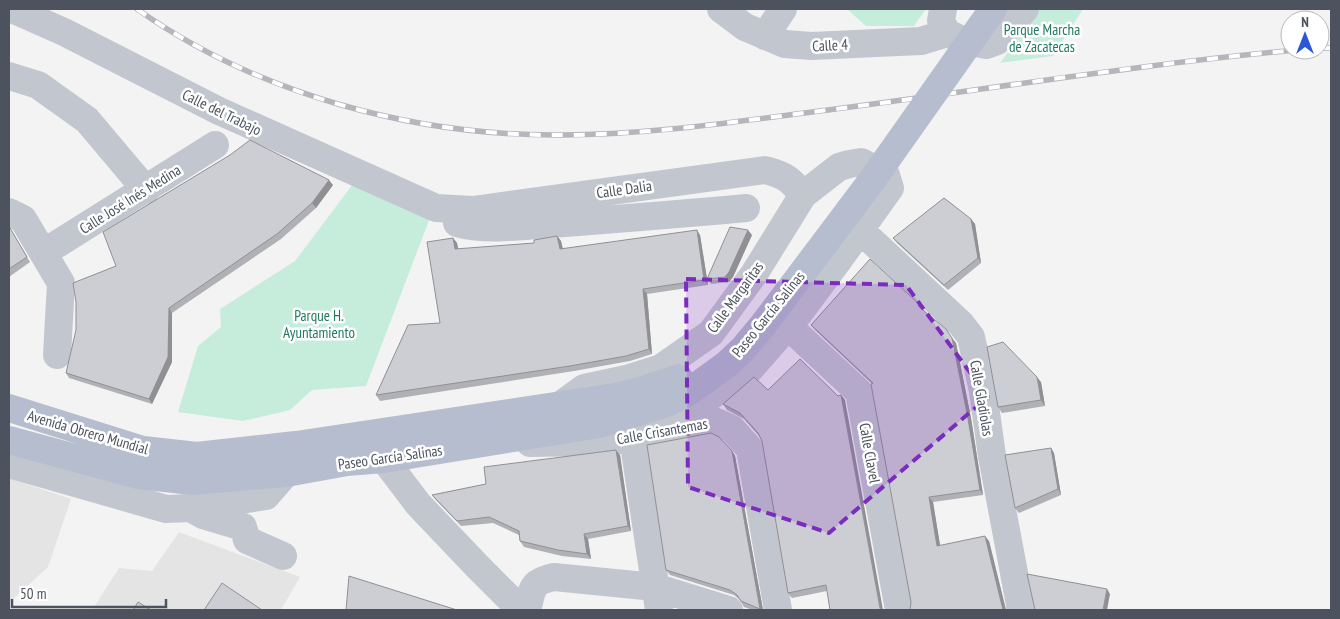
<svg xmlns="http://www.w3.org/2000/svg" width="1340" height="619" viewBox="0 0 1340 619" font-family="'PT Sans Narrow',sans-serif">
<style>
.education{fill:#e5e4e4}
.green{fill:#c6ecdc}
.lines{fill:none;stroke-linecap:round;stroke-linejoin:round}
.minor{stroke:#c2c7cf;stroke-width:28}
.major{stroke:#b5bdce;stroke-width:28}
.rail-casing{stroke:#b5b6bc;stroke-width:5.5}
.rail{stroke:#fff;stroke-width:4;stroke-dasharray:11;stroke-linecap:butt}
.major-bridge{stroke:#b5bdce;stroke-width:28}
.wall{fill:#b0b1b6}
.shaded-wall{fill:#909094}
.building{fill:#cdced4;stroke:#909094}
.marked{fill:#7b2cbf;fill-opacity:0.2;stroke:#7b2cbf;stroke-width:4;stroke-dasharray:10 6;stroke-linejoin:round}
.labels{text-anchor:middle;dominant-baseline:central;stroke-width:5;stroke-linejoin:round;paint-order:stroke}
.park-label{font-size:15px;fill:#217a5f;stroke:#fff}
.street-label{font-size:15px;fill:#4c525e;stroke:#fff}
</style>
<rect width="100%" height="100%" fill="#f4f3f3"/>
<path class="education" d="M9,478L71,499L48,567L9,603Z
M179,532L300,577L281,610H92L119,568L152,571Z"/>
<path class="green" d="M847,9H926L914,26H866Z
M1040,9H1083L1053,56L1000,63Z
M353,184L431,215L366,386L312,390L290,410L243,421L178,412L198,346L221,327L220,309L295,261Z"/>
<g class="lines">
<path class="minor" d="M12,9L64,32L219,111L436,208L473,210L765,170C785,175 790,179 803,195
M721,9L745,27L785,44L811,46L921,41L947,33
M943,9L941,21L947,33L965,41L986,45L997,41L1025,9
M765,36L783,9
M9,76L38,85L87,120L146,190
M9,212L23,219L61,283L57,355
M457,223C483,231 525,226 552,224C617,219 681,214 746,208
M860,230L961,324L971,337L983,391L992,456L1021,610
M43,253L215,145
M788,326L859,392L899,610
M562,404L584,388L626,379L661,368L711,333L754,274L803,195L839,167L849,164L861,162L886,175L890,188L838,261L800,312L750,369L692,409L640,426
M633,438L659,610
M530,443L588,442L633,438L685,425L714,421L732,429L750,449L778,610
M384,459L418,504L478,567L510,599L524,610
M9,464L166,509L191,508L266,496L286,473
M192,509L203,515L243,527L247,540L283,556
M527,610C533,589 530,582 554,577L655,587L729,610"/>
<path class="major" d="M9,408L143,450L197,456L296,445L615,397L637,392L679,378
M9,440L138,475L192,481L286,473L347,462L384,459L599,424L667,403L690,391"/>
<g class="rail-casing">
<path id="rail" d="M137,9C257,94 414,136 560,135C650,135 739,121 828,110C984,90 1140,64 1297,50
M1320,48H1331"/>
</g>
<use href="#rail" class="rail"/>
<path class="major-bridge" d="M690,391L727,364L743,349L763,325L870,183L993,9"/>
</g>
<path class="wall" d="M333,185L316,208L281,239L172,313V362L152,404L69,378L66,373L116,266Z
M971,219L975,224L981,263L948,290L897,243L893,238Z
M10,228L30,262L9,277V229Z
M700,235L708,285L647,294L652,354L630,361L574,371L380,401L376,395L440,323L453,238L457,243L458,249L534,243L557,236L561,241L563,249Z
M752,235L733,277L729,282L711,284L707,279Z
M920,305L923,310L956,343L971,418L983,495L933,502L940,546L989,541L1006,610H910L911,602L871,383L815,330L811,325Z
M1041,382L1045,406L1002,413L998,407Z
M768,390L838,396L841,395L845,400L827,591L792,598L788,593L762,441L759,436L744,419L727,410L723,404Z
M1051,448L1054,453L1061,495L1019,513L1015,508Z
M732,451L735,456L763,610H753L744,607L739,599L734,595L670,575L666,570Z
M620,455L631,531L588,539L591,559L562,556L524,547L520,541L519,535L493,523L461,526L436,500L432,495L486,484Z"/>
<path class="shaded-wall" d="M329,180L333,185L316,208L312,203Z
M971,219L975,224L981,263L978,258Z
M697,230L700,235L708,285L704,280Z
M748,230L752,235L733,277L729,282L725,277Z
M557,236L561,241L564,255L560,249Z
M453,238L457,243L459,254L455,249Z
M643,289L647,294L652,354L649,349Z
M169,308L172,313V362L152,404L149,399Z
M952,338L956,343L971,418L983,495L980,490Z
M1037,377L1041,382L1045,406L1041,400Z
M841,395L845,400L883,610H881L880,608Z
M1051,448L1054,453L1061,495L1058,489Z
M616,450L620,455L631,531L628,526Z
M732,451L735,456L763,610H760V609Z
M929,497L933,502L941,551L937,546Z
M584,534L588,539L591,559L587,554Z
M985,536L989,541L1006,610H1003Z
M1107,589L1110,594L1107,610H1103Z"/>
<path class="building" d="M250,140L329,180L312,203L277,234L169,308L168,357L149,399L66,373L76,330V302L73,283L116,266L103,232L230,155Z
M944,198L971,219L978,258L944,285L893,238Z
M730,227L748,230L729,272L725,277L707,279Z
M10,228L27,257L9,269V229Z
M697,230L704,280L643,289L649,349L626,356L570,366L376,395L408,325L440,323L427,242L453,238L455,249L534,243V240L557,236L560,249Z
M870,259L920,305L918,306L946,329L952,338L967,413L980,490L929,497L937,546L985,536L1003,610H910L911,602L871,384L873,383L811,325Z
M1003,342L1037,377L1041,400L998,407L987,347Z
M800,359L838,396L841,395L880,608L881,610H830L826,585L788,593L762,441L758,433L740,413L723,404L754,377L768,390Z
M711,433L719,437L732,451L760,609L741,601L737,595L730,590L666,570L647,445Z
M1051,448L1058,489L1015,508L1005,455Z
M616,450L628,526L584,534L587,554L558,550L520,541L519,531L489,517L457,521L432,495L486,484L484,467Z
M1027,574L1107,589L1103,610H1035Z
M349,576L457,610H346Z
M222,583L262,610H204Z
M138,602L151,610H133Z"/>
<path class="marked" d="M686,279L906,285L988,397L829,533L688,487Z"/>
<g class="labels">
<g class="park-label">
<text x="1042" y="29">Parque Marcha<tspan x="1042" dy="17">de Zacatecas</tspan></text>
<text x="319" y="315">Parque H.<tspan x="319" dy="17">Ayuntamiento</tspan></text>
</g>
<g class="street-label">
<text transform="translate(830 45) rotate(-3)">Calle 4</text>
<text transform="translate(222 112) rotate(26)">Calle del Trabajo</text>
<text transform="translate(624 189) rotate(-8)">Calle Dalia</text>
<text transform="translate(130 199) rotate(-32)">Calle José Inés Medina</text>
<text transform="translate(735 297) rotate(-54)">Calle Margaritas</text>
<text transform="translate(768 314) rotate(-51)">Paseo García Salinas</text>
<text transform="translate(982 398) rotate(80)">Calle Gladiolas</text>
<text transform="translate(662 431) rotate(-10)">Calle Crisantemas</text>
<text transform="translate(88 432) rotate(16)">Avenida Obrero Mundial</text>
<text transform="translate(870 453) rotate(80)">Calle Clavel</text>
<text transform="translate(390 457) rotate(-8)">Paseo García Salinas</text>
</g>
</g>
<rect width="1340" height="619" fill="none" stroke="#4c525e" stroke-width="20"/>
<g transform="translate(1305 35)"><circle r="24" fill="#ffffff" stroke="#b7babf"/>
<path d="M0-4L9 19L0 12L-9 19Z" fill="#2d56d4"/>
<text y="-8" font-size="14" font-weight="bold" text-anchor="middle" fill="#4c525e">N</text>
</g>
<path d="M12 599v8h154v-8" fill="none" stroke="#4c525e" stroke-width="2.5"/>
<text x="20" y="599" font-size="15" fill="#4c525e" stroke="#ffffff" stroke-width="4" paint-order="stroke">50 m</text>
</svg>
